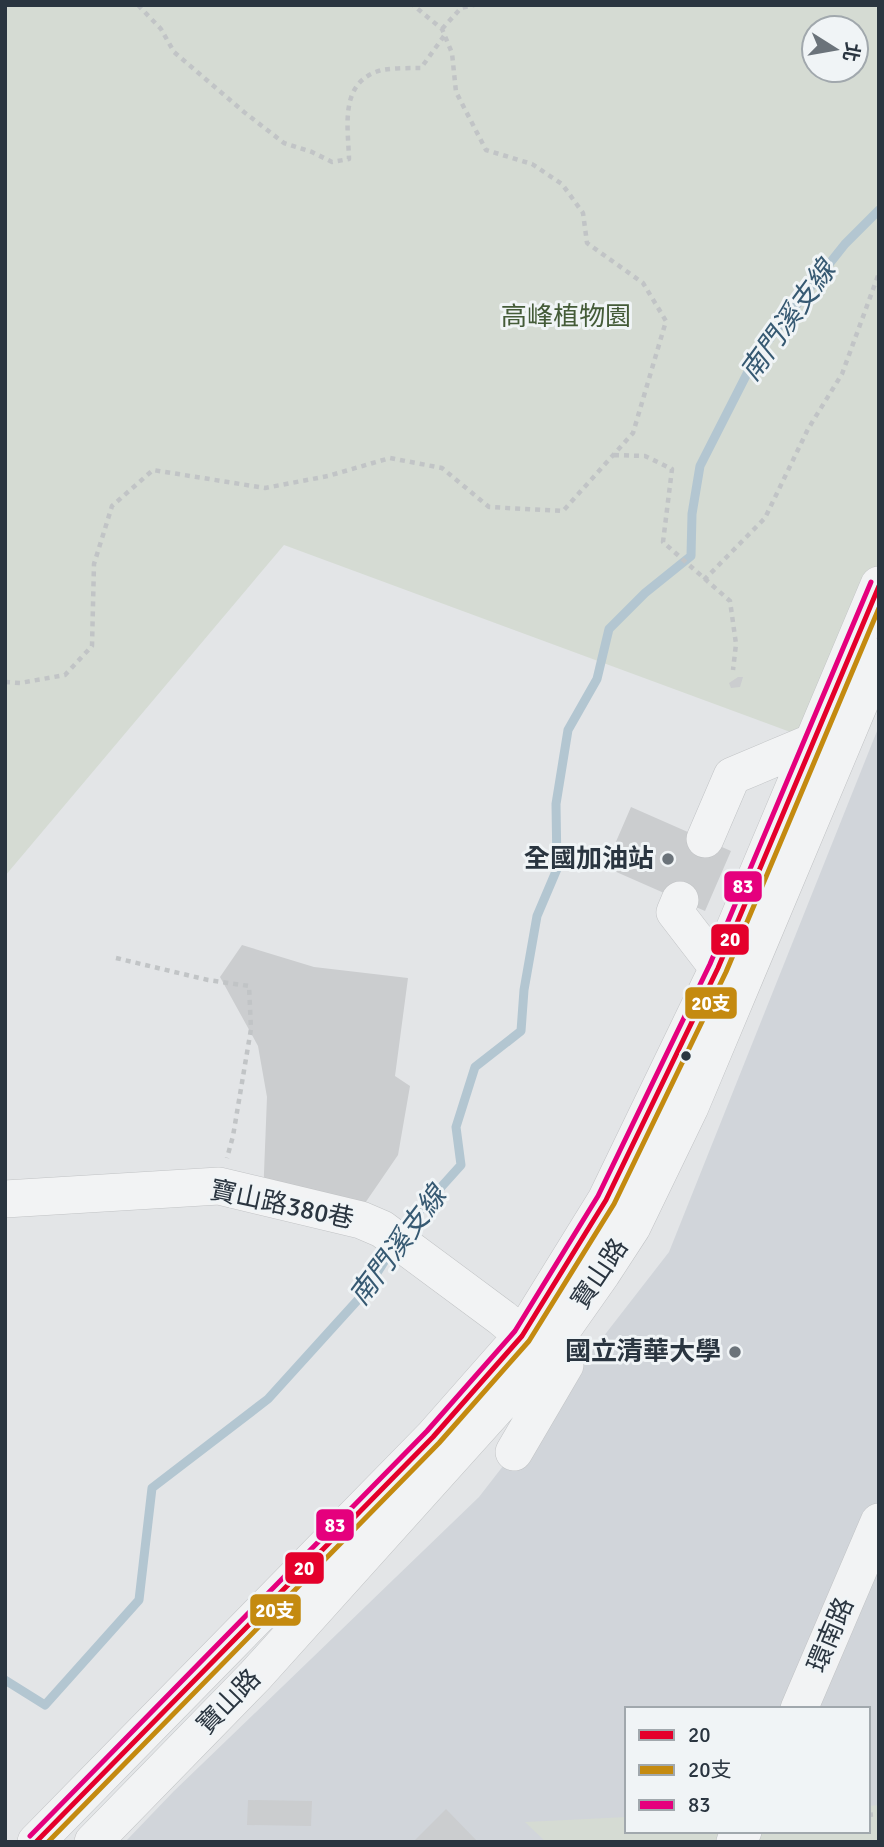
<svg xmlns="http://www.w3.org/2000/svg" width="884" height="1847" viewBox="0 0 884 1847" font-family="Signika,'Noto Sans TC',sans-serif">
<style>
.built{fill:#d1d5da;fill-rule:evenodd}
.green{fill:#d5dbd3;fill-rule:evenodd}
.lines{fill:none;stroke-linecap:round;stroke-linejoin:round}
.stream{stroke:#b3c6d1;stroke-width:9}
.building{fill:#cbcdcf}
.minor-casing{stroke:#c1c3c5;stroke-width:38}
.path{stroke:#c1c4c6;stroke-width:4.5;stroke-dasharray:5 5;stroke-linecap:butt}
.minor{stroke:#f2f3f4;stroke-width:37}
.bus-1-casing{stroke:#f0f4f6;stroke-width:10}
.bus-2-casing{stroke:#f0f4f6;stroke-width:10}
.bus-3-casing{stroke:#f0f4f6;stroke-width:10}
.bus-1{stroke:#e4002b;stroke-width:5}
.bus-2{stroke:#c48a10;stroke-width:5}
.bus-3{stroke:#e5007d;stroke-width:5}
.poi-dot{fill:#6b737a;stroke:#f0f4f6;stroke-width:2.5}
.bus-dot{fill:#2a3540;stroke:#f0f4f6;stroke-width:2.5}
.labels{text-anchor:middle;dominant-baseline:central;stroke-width:6;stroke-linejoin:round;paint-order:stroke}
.park-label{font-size:26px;fill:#445b38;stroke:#f0f4f6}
.poi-label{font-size:26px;font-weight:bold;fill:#2a3540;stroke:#f0f4f6;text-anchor:end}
.street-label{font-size:26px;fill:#2a3540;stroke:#f0f4f6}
.water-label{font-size:28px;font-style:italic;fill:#365972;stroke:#f0f4f6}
.line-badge{stroke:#f0f4f6;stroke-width:2.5}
.badge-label{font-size:19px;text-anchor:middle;font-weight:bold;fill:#fff}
</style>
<rect width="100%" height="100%" fill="#e3e5e7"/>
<path class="built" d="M879,726V1842H125L174,1791L479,1497L669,1252ZM627,1709H868V1831H627Z"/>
<path class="green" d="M5,5H879V582L820,743L284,545L5,876ZM814,28H856V70H814Z
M879,1805V1842H546L525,1822L627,1817V1831H868V1806Z"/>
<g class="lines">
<path class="stream" d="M401,1234L407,1225L461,1165L456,1127L475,1067L521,1031L524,990L537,916L557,869L556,804L568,730L597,679L609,629L645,593L691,556L692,514L700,466L756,356L845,244L879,210
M5,1680L45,1705L139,1600L152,1488L268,1399L365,1292L394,1246"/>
</g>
<path class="building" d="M738,677H743L740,687L731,688L729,683Z
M631,807L731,851L705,911L605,867Z
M242,945L314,967L408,978L395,1076L410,1086L398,1155L361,1209L263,1198L267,1097L258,1046L220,977Z
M248,1800L312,1801L311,1826L247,1825Z
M446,1809L478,1842H413Z"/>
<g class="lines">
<g class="minor-casing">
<path id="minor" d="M705,839L732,776L813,742
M680,900L675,912L718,968
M5,1199L219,1186L361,1220L382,1229L502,1318L545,1354L565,1365L514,1452
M799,1709L879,1522
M36,1842L433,1437L522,1336L606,1200L718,968L879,585
M93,1842L255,1676L545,1354L602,1273L632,1227L690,1107L879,657
M735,1842L743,1831"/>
</g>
<path class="path" d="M138,5L161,29L174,52L244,112L284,143L312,152L332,162L349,159C348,125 339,81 382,70C394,68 409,68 421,68L444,36
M442,29L461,8L474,5
M614,455L645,456L672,469L663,542L730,601L736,644L733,670
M704,580L765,518L808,429L842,374L879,273
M5,682L20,683L65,675L92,646L94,564L112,506L153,470L265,488L328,476L390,458L442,468L489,507L563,511L633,433L666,321L643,283L587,243L583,213L562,184L532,164L486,150L456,92L452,53L442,29L413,5
M116,958L208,980L249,986L251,1029L233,1136L227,1158
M868,1815L879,1814"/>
<use href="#minor" class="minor"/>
<g class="bus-1-casing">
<path id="bus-1" d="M36,1842L433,1437L522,1336L606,1200L718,968L879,586"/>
</g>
<g class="bus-2-casing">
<path id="bus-2" d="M48,1842L439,1443L529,1341L614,1204L726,972L879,608"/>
</g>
<g class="bus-3-casing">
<path id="bus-3" d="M30,1836L427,1431L515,1331L598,1196L710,964L871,582"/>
</g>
<use href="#bus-1" class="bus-1"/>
<use href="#bus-2" class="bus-2"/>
<use href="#bus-3" class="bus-3"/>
</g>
<g class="poi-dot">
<circle cx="668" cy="859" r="7"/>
<circle cx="735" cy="1352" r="7"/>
</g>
<circle class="bus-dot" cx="686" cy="1056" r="6"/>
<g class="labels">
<g class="park-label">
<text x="566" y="317">高峰植物園</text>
</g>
<g class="poi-label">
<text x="654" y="859">全國加油站</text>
<text x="721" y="1352">國立清華大學</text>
</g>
<g class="street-label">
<text transform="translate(282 1205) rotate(12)">寶山路380巷</text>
<text transform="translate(600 1274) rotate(-56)">寶山路</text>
<text transform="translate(831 1635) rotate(-67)">環南路</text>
<text transform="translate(229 1702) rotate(-46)">寶山路</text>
</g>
<g class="water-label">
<text transform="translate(788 321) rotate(-54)">南門溪支線</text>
<text transform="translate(398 1246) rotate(-53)">南門溪支線</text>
</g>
</g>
<g class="line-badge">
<rect x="723" y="870" width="40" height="33" rx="7" fill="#e5007d"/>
<rect x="710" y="923" width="40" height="33" rx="7" fill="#e4002b"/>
<rect x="684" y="986" width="54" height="34" rx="7" fill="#c48a10"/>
<rect x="315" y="1508" width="40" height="34" rx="7" fill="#e5007d"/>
<rect x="284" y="1551" width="41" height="34" rx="7" fill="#e4002b"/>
<rect x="249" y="1593" width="53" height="34" rx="7" fill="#c48a10"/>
</g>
<g class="badge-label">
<text x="743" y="893">83</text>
<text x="730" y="946">20</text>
<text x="711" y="1010">20支</text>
<text x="335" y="1532">83</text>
<text x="304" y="1575">20</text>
<text x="275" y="1617">20支</text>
</g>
<rect width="884" height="1847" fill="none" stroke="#2a3540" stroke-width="14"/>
<rect x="625" y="1707" width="245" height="126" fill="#f0f4f6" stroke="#a1a8ad" stroke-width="2"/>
<rect x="639" y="1730" width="35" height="10" fill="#e4002b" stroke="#a1a8ad" stroke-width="2"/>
<text x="688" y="1742" font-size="21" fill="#2a3540">20</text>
<rect x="639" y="1765" width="35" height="10" fill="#c48a10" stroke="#a1a8ad" stroke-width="2"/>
<text x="688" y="1777" font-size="21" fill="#2a3540">20支</text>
<rect x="639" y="1800" width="35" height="10" fill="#e5007d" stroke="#a1a8ad" stroke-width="2"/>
<text x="688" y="1812" font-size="21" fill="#2a3540">83</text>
<g transform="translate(835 49) rotate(101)"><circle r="33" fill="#f0f4f6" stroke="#a1a8ad" stroke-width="2"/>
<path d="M0-5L12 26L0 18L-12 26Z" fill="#6b737a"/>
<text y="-10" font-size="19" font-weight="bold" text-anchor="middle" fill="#2a3540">北</text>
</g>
</svg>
